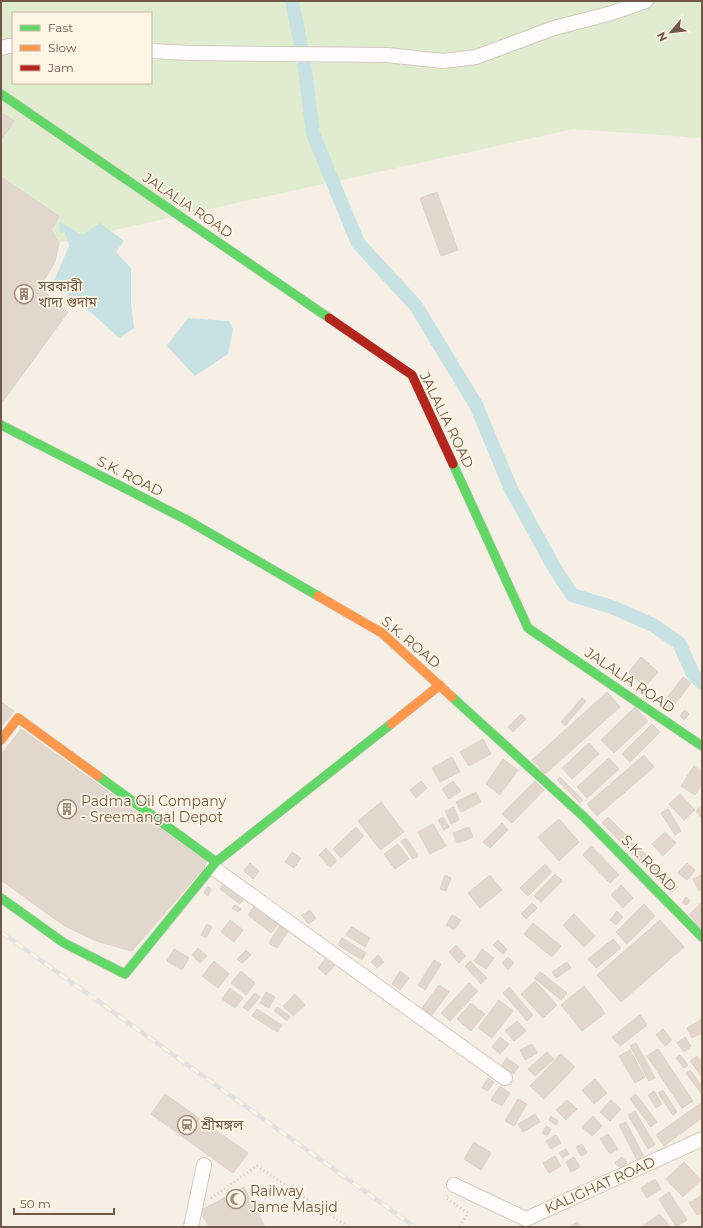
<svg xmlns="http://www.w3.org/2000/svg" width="703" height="1228" viewBox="0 0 703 1228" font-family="Montserrat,'Noto Sans Bengali',sans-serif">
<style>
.green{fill:#e0ebd0;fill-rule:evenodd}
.water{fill:#c8e2e4}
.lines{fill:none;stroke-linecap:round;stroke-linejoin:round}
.canal{stroke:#c8e2e4;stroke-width:14}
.building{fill:#e1d7cd;stroke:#ddd2c8}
.street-casing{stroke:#d3cac0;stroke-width:16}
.fast-casing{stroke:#d5cbc2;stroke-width:10}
.slow-casing{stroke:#d5cbc2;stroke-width:10}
.jam-casing{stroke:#d5cbc2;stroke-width:10}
.path{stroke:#d6cfc8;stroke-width:2.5;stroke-dasharray:1 3;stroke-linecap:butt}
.street{stroke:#fefdfb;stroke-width:14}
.fast{stroke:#63d668;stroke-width:9}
.slow{stroke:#ff974d;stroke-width:9}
.jam{stroke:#b3261e;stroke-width:9}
.rail-casing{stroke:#e3e1e2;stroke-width:4.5}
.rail{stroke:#fff5e4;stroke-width:3;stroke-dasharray:9;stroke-linecap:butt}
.labels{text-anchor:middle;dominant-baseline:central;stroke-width:3.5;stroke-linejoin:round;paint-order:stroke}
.street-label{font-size:14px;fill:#715747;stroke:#fff5e4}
.poi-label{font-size:14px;fill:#715747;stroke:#fff5e4;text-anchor:start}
</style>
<rect width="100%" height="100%" fill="#f5efe5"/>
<path class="green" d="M1,1H702V138L573,129L1,255ZM13,13H151V83H13Z"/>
<path class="water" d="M59,221L82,235L100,223L124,241L116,252L131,268V303L134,328L119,338L94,315L56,285L54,281L69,246L65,232L60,233Z
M188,318L229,321L233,329L228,354L195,376L167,346Z"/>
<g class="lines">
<path class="canal" d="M292,1L303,55L313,134L358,243L416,306L476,405L511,489L554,567L572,595L612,607L653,625L679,643L693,674L702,683"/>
</g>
<path class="building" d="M1,112L14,121L1,140Z
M1,177L59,216L51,230L59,243L55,262L41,285L53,303L68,312L1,404Z
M437,192L458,250L441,256L420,198Z
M641,657L658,672L645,687L628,673Z
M612,664L619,670L614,675L607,669Z
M683,677L691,683L670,710L662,704Z
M607,692L620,707L545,774L532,760Z
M582,698L586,701L565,726L561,722Z
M1,702L14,711L1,727Z
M635,707L648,721L614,753L601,740Z
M684,710L689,714L684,720L680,716Z
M521,714L526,719L513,732L508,727Z
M652,724L660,732L630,762L622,754Z
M21,729L208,863L132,951L96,941L63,925L1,880V755Z
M483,739L491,754L469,766L460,752Z
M589,743L599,754L572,779L562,768Z
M644,755L654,767L597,816L587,804Z
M452,757L460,772L440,782L432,768Z
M609,758L619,769L587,798L577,787Z
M503,759L518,770L500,795L486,784Z
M694,766L702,772V784L695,795L681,786Z
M560,777L583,800L580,803L557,780Z
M421,781L427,788L416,798L410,790Z
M453,781L461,791L449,799L442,789Z
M535,781L544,790L512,823L502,814Z
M476,792L481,802L461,812L456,802Z
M680,794L695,810L684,820L669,804Z
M381,802L404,832L380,850L358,821Z
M702,805V818L696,811Z
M454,807L459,820L451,824L445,811Z
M668,809L681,831L675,835L661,813Z
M443,817L449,827L444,830L438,820Z
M608,817L678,887L671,893L602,823Z
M559,819L579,842L559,861L538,837Z
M502,823L508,830L490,848L483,842Z
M433,824L446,846L430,854L418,832Z
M356,827L364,836L341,858L333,849Z
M469,827L473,837L457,843L453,833Z
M665,832L676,843L663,856L652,844Z
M406,838L418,855L413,859L401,841Z
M398,844L409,859L395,869L384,854Z
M591,846L619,875L610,883L583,855Z
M326,848L337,861L330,867L319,855Z
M292,852L301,858L294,868L285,862Z
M250,863L259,871L253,879L244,871Z
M687,863L695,870L687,880L678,873Z
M545,864L552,872L528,896L520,888Z
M555,874L562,881L541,902L534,896Z
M445,875L451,878L446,891L440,889Z
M490,875L502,890L480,908L468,893Z
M702,875V889L699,891L693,879Z
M224,883L245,898L240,904L220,889Z
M621,885L633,898L623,908L611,895Z
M207,887L211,889L208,896L204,893Z
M686,897L690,900L687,905L682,903Z
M702,902V929L689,915Z
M532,903L537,908L526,919L521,914Z
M644,904L655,916L627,944L616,932Z
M235,905L241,909L238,912L232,908Z
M255,905L279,923L271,933L248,915Z
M310,910L316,919L308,924L302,915Z
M617,911L623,917L616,925L610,920Z
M574,914L595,936L584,947L563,925Z
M452,915L461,920L454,930L446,925Z
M230,920L243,930L234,942L221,932Z
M660,920L684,947L621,1002L597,975Z
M281,923L290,929L277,948L269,943Z
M533,923L561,946L552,957L524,934Z
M207,924L212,927L206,938L201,935Z
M352,927L370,938L365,947L346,935Z
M342,938L366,953L362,960L338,945Z
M613,939L621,948L596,968L588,959Z
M498,940L507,949L503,954L493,945Z
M456,945L466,956L459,963L449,952Z
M198,948L207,956L200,963L192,955Z
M174,949L189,958L182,970L167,961Z
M482,949L494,958L486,969L474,961Z
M246,950L251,955L242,963L237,959Z
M378,955L384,962L377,968L371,962Z
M508,957L514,963L508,970L502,963Z
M326,958L335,965L326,975L318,968Z
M434,960L441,964L425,990L418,985Z
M214,961L229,974L218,988L202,976Z
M470,961L487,978L481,984L465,966Z
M567,962L571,968L556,978L552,972Z
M241,971L255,983L246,995L231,983Z
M400,971L409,978L400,990L392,984Z
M540,972L567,993L561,1000L534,978Z
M535,981L557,1005L543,1018L521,994Z
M469,983L478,991L450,1021L441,1013Z
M439,985L449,992L429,1019L419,1012Z
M584,986L605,1013L582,1031L561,1005Z
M509,987L533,1015L527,1021L503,993Z
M230,988L243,998L235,1008L222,999Z
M266,992L275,997L269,1008L260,1003Z
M255,993L260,997L248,1011L243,1007Z
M295,994L305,1005L293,1016L283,1006Z
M499,1000L513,1011L492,1038L478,1028Z
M471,1003L485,1014L471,1031L457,1019Z
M277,1007L290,1016L287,1021L274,1011Z
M257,1009L282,1025L277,1032L252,1016Z
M640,1015L647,1025L620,1046L612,1037Z
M702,1019V1033L692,1038L687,1028Z
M517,1021L526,1031L514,1041L505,1031Z
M663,1029L672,1040L665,1046L656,1035Z
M500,1037L509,1044L500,1054L492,1047Z
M685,1037L691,1046L684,1052L677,1043Z
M636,1043L655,1078L649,1081L630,1046Z
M532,1044L537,1053L525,1060L520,1050Z
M658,1049L693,1101L682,1108L647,1056Z
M630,1050L645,1077L635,1083L619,1056Z
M547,1052L554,1059L535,1076L528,1069Z
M561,1054L575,1067L544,1099L530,1086Z
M680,1055L688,1065L684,1068L676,1058Z
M697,1056L702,1063V1077L690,1061Z
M507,1058L519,1067L513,1074L501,1066Z
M690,1070L702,1086V1091L700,1092L686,1073Z
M488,1078L494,1082L488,1091L482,1088Z
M595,1079L607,1093L594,1104L582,1090Z
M500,1086L510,1093L502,1106L491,1100Z
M663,1090L677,1112L673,1115L658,1093Z
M654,1091L662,1104L656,1108L648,1095Z
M165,1094L248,1153L233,1173L151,1114Z
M636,1094L657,1122L651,1127L630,1099Z
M518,1099L527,1104L514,1126L505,1121Z
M567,1100L577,1109L566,1120L556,1110Z
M611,1100L621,1109L610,1121L600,1112Z
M702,1102V1118L664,1146L656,1135Z
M635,1111L655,1145L648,1149L628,1115Z
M535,1114L540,1122L523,1132L518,1124Z
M551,1116L558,1121L556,1125L549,1120Z
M593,1116L602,1126L592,1136L582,1127Z
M626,1122L645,1159L638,1162L619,1125Z
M546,1126L551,1129L547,1136L542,1133Z
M608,1134L618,1149L610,1154L600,1139Z
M556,1135L561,1143L551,1149L546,1141Z
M474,1142L491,1153L481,1170L464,1159Z
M582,1144L587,1153L581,1156L576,1147Z
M566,1149L569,1154L563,1158L559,1153Z
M555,1156L561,1166L549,1173L543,1163Z
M574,1157L580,1167L571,1172L566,1162Z
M621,1157L627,1162L622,1169L615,1163Z
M684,1162L701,1180L683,1197L666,1179Z
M655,1179L661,1189L647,1198L641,1188Z
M244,1187L265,1227H209L200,1211Z
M669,1192L687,1220L676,1227L659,1199Z
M702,1195V1212L697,1215L689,1203Z
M660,1214L670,1227H645L644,1225Z
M577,1222L581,1227H569Z"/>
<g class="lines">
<g class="street-casing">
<path id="street" d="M1,48L9,46H13
M151,51L190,53L387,55L443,61L476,57L554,28L612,13L646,1
M212,867L505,1078
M454,1185L526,1219L702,1139
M191,1227L204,1165"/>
</g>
<g class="fast-casing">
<path id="fast" d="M1,94L329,318
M1,425L187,520L318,596
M453,464L528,628L702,746
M452,697L583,816L702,937
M98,776L216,862
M1,898L64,943L125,974L216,862L391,724"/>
</g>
<g class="slow-casing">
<path id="slow" d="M318,596L382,633L452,697
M391,724L440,685
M1,740L18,718L98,776"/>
</g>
<g class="jam-casing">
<path id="jam" d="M329,318L412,375L453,464"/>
</g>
<path class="path" d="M448,1196L446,1198L468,1213L459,1227
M211,1198L257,1166L348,1227"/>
<use href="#street" class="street"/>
<use href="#fast" class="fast"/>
<use href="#slow" class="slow"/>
<use href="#jam" class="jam"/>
<g class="rail-casing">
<path id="rail" d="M1,932L415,1227"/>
</g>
<use href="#rail" class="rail"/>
</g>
<defs>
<g id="building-ring" transform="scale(1)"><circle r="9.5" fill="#fff5e4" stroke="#9f8c7e" stroke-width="1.5"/><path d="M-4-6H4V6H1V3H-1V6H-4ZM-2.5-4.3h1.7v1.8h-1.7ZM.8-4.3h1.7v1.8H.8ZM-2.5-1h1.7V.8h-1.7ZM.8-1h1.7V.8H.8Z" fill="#9f8c7e"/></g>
<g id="station-ring" transform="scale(1)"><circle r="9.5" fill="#fff5e4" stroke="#9f8c7e" stroke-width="1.5"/><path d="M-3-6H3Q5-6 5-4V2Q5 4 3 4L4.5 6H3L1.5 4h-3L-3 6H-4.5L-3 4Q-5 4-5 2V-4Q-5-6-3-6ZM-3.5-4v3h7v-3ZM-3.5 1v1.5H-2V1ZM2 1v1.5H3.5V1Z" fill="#9f8c7e"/></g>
<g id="mosque-ring" transform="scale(1)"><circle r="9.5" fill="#fff5e4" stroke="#9f8c7e" stroke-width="1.5"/><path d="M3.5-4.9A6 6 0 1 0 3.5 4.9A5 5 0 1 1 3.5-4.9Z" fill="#9f8c7e"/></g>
</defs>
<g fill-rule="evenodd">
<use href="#building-ring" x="24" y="294"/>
<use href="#building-ring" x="67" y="809"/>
<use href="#station-ring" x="187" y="1125"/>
<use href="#mosque-ring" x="236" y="1199"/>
</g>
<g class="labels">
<g class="street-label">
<text transform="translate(188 205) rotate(34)">JALALIA ROAD</text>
<text transform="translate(447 420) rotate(64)">JALALIA ROAD</text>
<text transform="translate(130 476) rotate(27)">S.K. ROAD</text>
<text transform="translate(411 642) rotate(40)">S.K. ROAD</text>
<text transform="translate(630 680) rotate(34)">JALALIA ROAD</text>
<text transform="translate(649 863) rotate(46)">S.K. ROAD</text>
<text transform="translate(600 1185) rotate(-24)">KALIGHAT ROAD</text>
</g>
<g class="poi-label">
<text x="38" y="286">সরকারী<tspan x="38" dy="16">খাদ্য গুদাম</tspan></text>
<text x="81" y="801">Padma Oil Company<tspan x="81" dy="16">- Sreemangal Depot</tspan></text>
<text x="201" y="1125">শ্রীমঙ্গল</text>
<text x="250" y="1191">Railway<tspan x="250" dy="16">Jame Masjid</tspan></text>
</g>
</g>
<rect width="703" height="1228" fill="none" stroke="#715747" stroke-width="4"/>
<rect x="12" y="12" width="140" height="72" fill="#fff5e4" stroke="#c6b6a5"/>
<rect x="20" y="25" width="20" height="6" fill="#63d668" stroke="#c6b6a5"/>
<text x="48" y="32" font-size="12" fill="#715747">Fast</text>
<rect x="20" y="45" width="20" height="6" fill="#ff974d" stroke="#c6b6a5"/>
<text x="48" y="52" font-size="12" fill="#715747">Slow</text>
<rect x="20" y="65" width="20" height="6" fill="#b3261e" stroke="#c6b6a5"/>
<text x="48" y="72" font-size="12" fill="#715747">Jam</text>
<g transform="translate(671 32) rotate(242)" stroke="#fff5e4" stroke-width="3" paint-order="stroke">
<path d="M0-3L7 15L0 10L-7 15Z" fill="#715747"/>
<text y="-6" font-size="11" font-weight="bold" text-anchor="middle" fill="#715747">N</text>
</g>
<path d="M14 1208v6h100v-6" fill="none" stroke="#715747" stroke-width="2"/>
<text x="20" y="1208" font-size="12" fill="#715747" stroke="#fff5e4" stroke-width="3" paint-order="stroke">50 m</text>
</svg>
